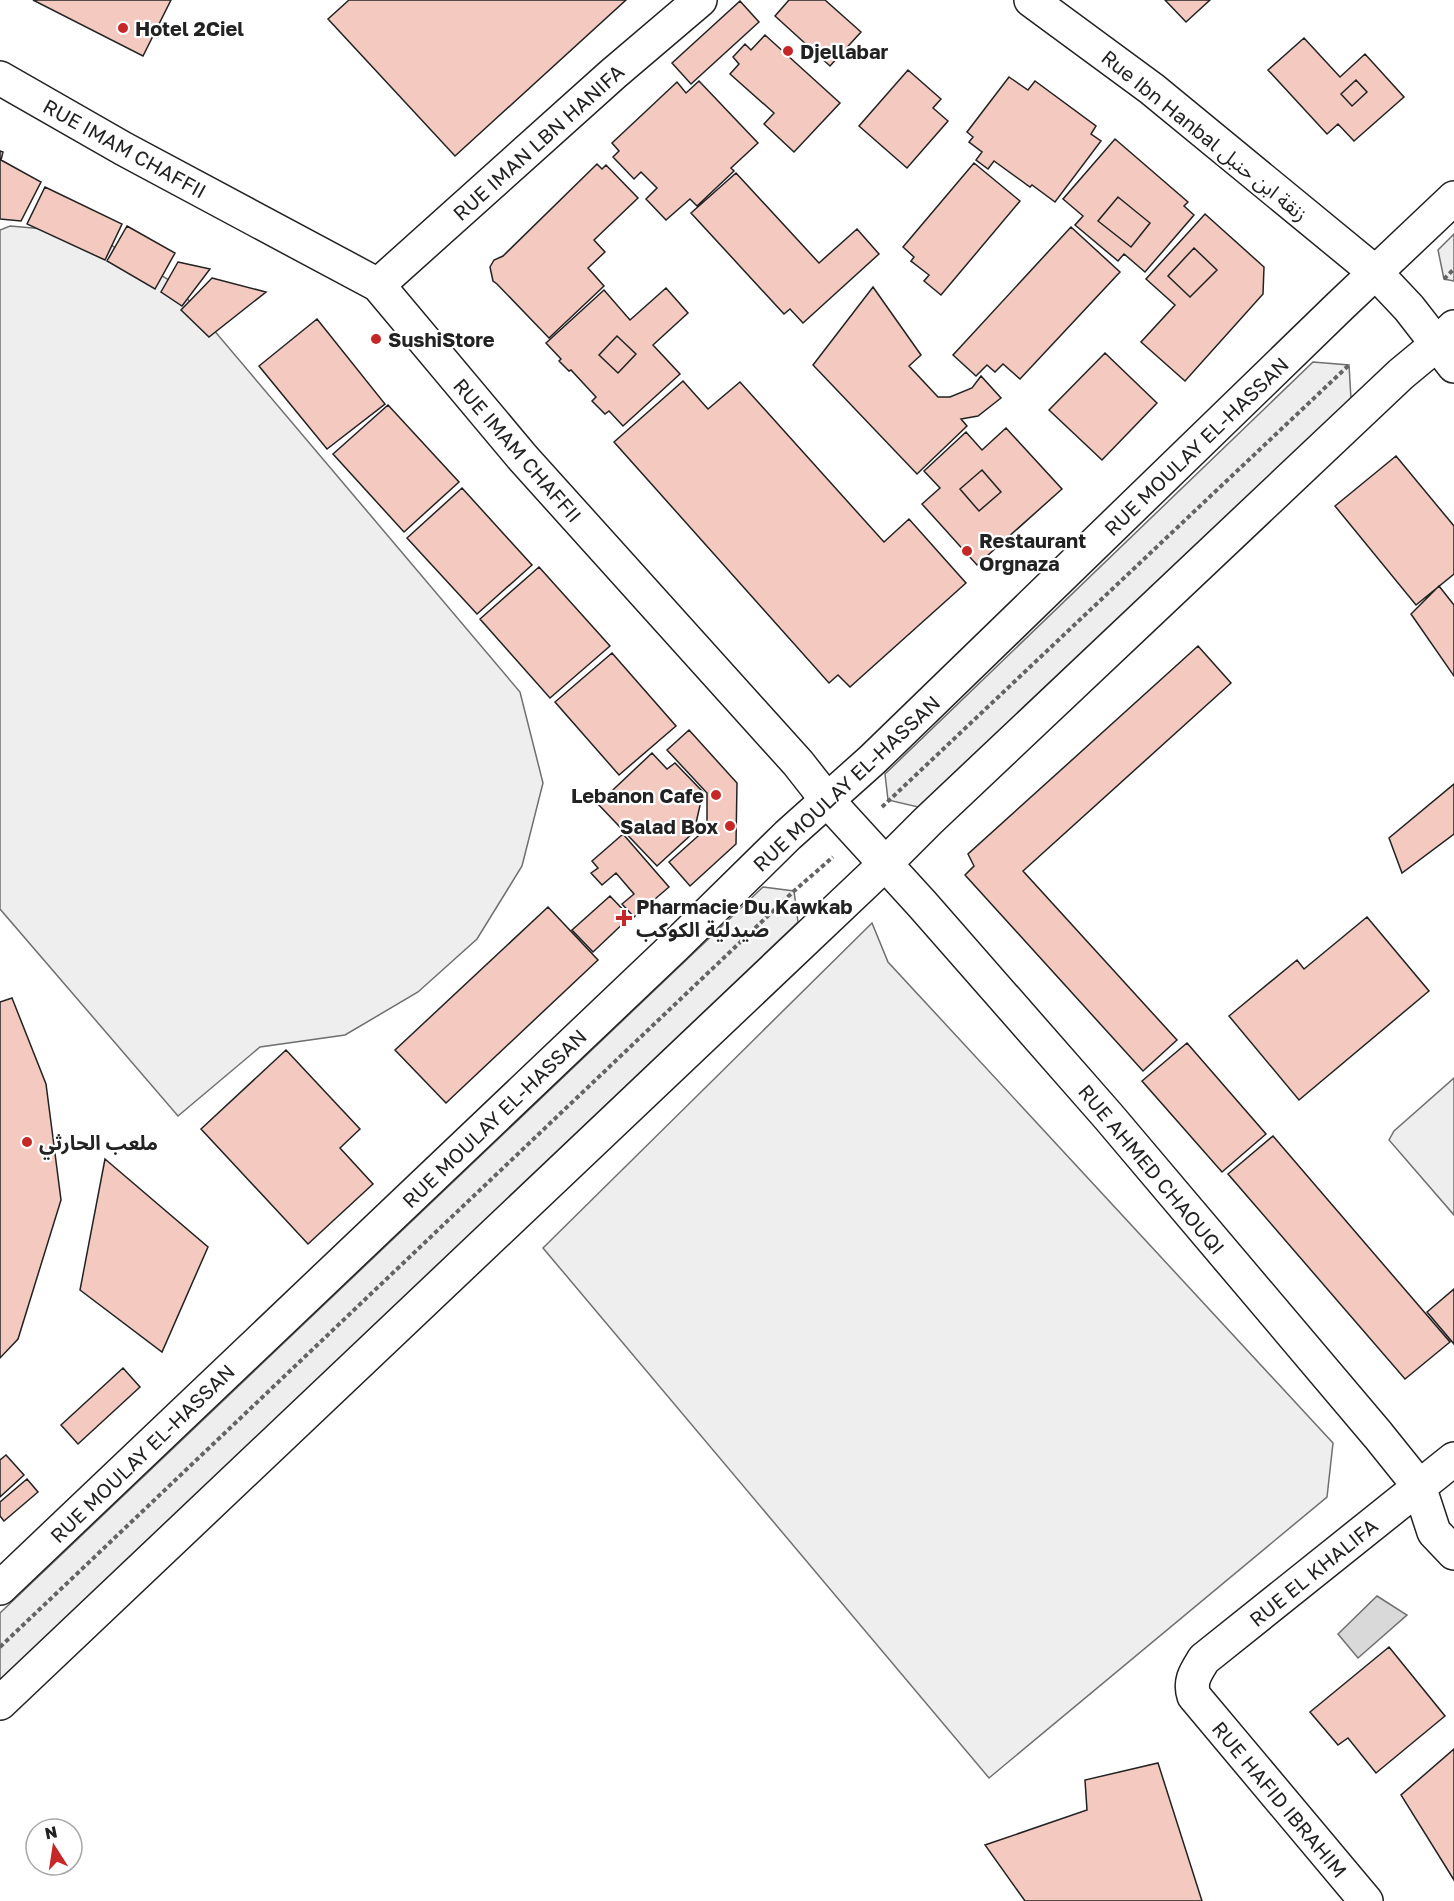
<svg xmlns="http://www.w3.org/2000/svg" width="1454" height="1901" viewBox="0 0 1454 1901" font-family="'Golos Text','Noto Sans Arabic',sans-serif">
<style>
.green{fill:#eee;stroke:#6f6f6f;stroke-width:1.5}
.water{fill:#d9d9d9;stroke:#6f6f6f;stroke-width:1.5}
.building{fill:#f3c9c0;stroke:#222;stroke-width:1.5;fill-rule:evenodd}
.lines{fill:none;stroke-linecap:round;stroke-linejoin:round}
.minor-casing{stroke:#222;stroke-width:36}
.tertiary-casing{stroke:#222;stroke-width:36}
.path{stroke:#646464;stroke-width:4;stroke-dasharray:4.5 3;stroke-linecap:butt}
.minor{stroke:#fff;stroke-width:33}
.tertiary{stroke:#fff;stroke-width:33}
.poi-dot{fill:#c62828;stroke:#fff;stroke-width:2}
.labels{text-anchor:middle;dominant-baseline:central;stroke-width:4.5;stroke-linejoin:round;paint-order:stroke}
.poi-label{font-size:20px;font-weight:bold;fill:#222;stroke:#fff;text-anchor:start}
.street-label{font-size:20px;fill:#222;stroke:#fff}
</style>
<rect width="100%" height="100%" fill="#fff"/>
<path class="green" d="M10,226L91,233L174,283L520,692L543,783L522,866L477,939L418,992L345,1035L260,1047L178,1116L0,909V230Z
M1454,234V281L1444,279L1438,250Z
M1313,362L1349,365L1351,399L918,807L888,800L885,774Z
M763,887L794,891L798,922L0,1683V1613Z
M872,923L888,962L1333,1443L1327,1497L989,1778L543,1248Z
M1454,1078V1215L1389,1140L1394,1131Z"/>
<path class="water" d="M1377,1596L1407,1615L1358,1658L1338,1634Z"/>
<path class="building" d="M33,0H171L143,56Z
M349,0H626L455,156L328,19Z
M789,0H825L861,32L830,66L775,16Z
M1165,0H1210L1186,22Z
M740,1L759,22L691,84L672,63Z
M765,35L840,103L794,152L764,124L774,113L730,74L739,64L733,57L745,44L751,50Z
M1304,38L1340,77L1365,54L1404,97L1354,141L1338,124L1327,134L1268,70ZM1356,80L1367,92L1352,106L1341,94Z
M908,70L941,99L933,108L948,121L907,168L859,126Z
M1009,77L1028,90L1035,81L1096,126L1091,134L1101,141L1055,202L1032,185L1030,187L994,161L988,169L976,160L982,152L969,142L973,137L967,132Z
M1356,80L1367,92L1352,106L1341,94Z
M699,81L758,143L731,168L734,171L697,206L690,199L666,220L646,199L657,188L641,172L634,179L613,157L619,151L612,143L677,82L686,93Z
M1115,139L1188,202L1184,206L1194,215L1145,272L1124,254L1118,261L1075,225L1083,216L1063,199ZM1118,197L1150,223L1131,247L1098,221Z
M0,151L3,152L1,160L41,182L21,221L0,219Z
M974,163L1020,201L941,295L924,281L929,275L911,261L914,257L903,247Z
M597,164L602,169L606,165L638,198L594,240L605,252L588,268L604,286L549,338L497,284L493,281L490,267L494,260L503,256Z
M736,173L819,263L857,229L879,254L803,323L790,309L784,314L691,213Z
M45,187L122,224L105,260L27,224Z
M1118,197L1150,223L1131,247L1098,221Z
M1205,214L1264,267L1263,294L1185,381L1141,342L1175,305L1146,279ZM1194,248L1217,270L1190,297L1168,276Z
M127,226L175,253L155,289L107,261Z
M1071,227L1120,272L1020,379L1003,364L995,372L987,365L976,376L953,355Z
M1194,248L1217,270L1190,297L1168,276Z
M178,262L210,269L182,306L161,292Z
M212,278L266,292L209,337L181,310Z
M873,287L921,355L909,366L938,397H950L972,388L981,376L1001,398L978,416L961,419L967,426L917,474L813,365Z
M666,288L688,313L653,345L680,374L623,426L609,411L605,414L592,401L596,397L571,370L569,371L559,361L561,359L546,343L604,290L630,320ZM617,336L636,354L618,373L599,355Z
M317,319L385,404L327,449L259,366Z
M617,336L636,354L618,373L599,355Z
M1105,353L1157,403L1102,460L1049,410Z
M683,381L708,409L740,382L884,542L909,519L966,583L850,687L838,675L829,683L614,442Z
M388,405L459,482L404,532L333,454Z
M1006,428L1062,489L977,565L922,504L940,488L924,471L966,432L982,450ZM982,470L1001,492L979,511L960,489Z
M1396,456L1454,526V574L1416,605L1335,506Z
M982,470L1001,492L979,511L960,489Z
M462,488L532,565L477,614L407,538Z
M539,567L610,646L550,698L480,619Z
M1439,586L1454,605V676L1411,614Z
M1198,646L1231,683L1023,871L1177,1040L1143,1071L965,875L974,866L968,854Z
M612,653L676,726L619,775L555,702Z
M689,730L737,783L736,844L690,886L669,862L707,828V793L667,750Z
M652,753L667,769L675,763L703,792L694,832L657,866L598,804Z
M1454,784V834L1402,873L1389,838Z
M623,834L669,887L634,917L622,904L634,894L616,873L602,885L591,873L598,868L592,861Z
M610,896L630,917L593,952L572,930Z
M548,907L598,960L446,1103L395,1050Z
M1367,917L1429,991L1299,1100L1229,1016L1297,960L1304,969Z
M12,998L46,1084L61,1200L18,1339L0,1358V1002Z
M1187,1043L1266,1134L1222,1172L1142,1081Z
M286,1050L360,1129L340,1148L373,1184L308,1244L201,1129Z
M1273,1136L1450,1342L1405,1379L1228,1174Z
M105,1159L208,1247L162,1352L80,1290Z
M1454,1289V1344L1427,1312Z
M123,1368L140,1387L78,1444L61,1425Z
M6,1455L24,1475L0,1497V1460Z
M27,1479L38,1492L4,1521L0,1516V1502Z
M1389,1647L1445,1716L1376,1773L1348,1738L1338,1745L1310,1712Z
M1454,1749V1880L1401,1795Z
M1158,1763L1202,1901H1025L985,1845L1087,1810L1085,1780Z"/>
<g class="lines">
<g class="minor-casing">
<path id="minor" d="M1031,0L1152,89L1376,273L1409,308L1454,366
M0,78L124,149L378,285L523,458L798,763L827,800L922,904L1108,1116L1378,1435L1419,1486L1434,1532L1454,1553
M378,285L613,74L700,0
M1366,1901L1194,1696C1189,1681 1196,1672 1204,1659L1454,1459"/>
</g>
<g class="tertiary-casing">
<path id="tertiary" d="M0,1588L675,946L788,835L872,760L1340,306L1454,198
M0,1703L885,864L928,821L1401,374L1436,345L1454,327"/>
</g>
<path class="path" d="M1444,279L1454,269
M882,807L1349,365
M0,1647L794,891L833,857"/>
<use href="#minor" class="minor"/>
<use href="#tertiary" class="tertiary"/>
</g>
<g class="poi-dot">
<circle cx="123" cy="28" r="6"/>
<circle cx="788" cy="51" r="6"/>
<circle cx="376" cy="339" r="6"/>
<circle cx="967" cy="551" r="6"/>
<circle cx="716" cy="795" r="6"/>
<circle cx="730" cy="826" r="6"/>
<path d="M621 909h6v6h6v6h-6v6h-6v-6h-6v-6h6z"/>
<circle cx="27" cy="1142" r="6"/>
</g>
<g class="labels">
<g class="poi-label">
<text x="135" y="28">Hotel 2Ciel</text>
<text x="800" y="51">Djellabar</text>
<text x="388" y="339">SushiStore</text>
<text x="979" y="540">Restaurant<tspan x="979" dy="23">Orgnaza</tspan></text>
<text x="704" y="795" text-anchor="end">Lebanon Cafe</text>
<text x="718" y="826" text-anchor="end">Salad Box</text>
<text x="636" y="906">Pharmacie Du Kawkab<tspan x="636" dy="23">صيدلية الكوكب</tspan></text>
<text x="39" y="1142">ملعب الحارثي</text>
</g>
<g class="street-label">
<text transform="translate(1205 135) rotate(39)">Rue Ibn Hanbal زنقة ابن حنبل</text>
<text transform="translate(538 142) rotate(-42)">RUE IMAN LBN HANIFA</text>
<text transform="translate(125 148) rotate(29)">RUE IMAM CHAFFII</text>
<text transform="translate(1196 446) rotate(-44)">RUE MOULAY EL-HASSAN</text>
<text transform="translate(518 450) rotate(49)">RUE IMAM CHAFFII</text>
<text transform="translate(846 783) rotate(-43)">RUE MOULAY EL-HASSAN</text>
<text transform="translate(494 1118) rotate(-44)">RUE MOULAY EL-HASSAN</text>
<text transform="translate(1152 1169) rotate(50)">RUE AHMED CHAOUQI</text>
<text transform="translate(142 1453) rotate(-44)">RUE MOULAY EL-HASSAN</text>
<text transform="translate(1313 1572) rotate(-39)">RUE EL KHALIFA</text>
<text transform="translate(1280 1799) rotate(50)">RUE HAFID IBRAHIM</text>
</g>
</g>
<g transform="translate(54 1847) rotate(348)"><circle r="28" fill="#ffffff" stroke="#a7a7a7" stroke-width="1.5"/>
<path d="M0-4.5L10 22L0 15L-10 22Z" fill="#c62828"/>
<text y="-9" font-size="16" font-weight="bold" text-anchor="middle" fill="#222222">N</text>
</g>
</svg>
